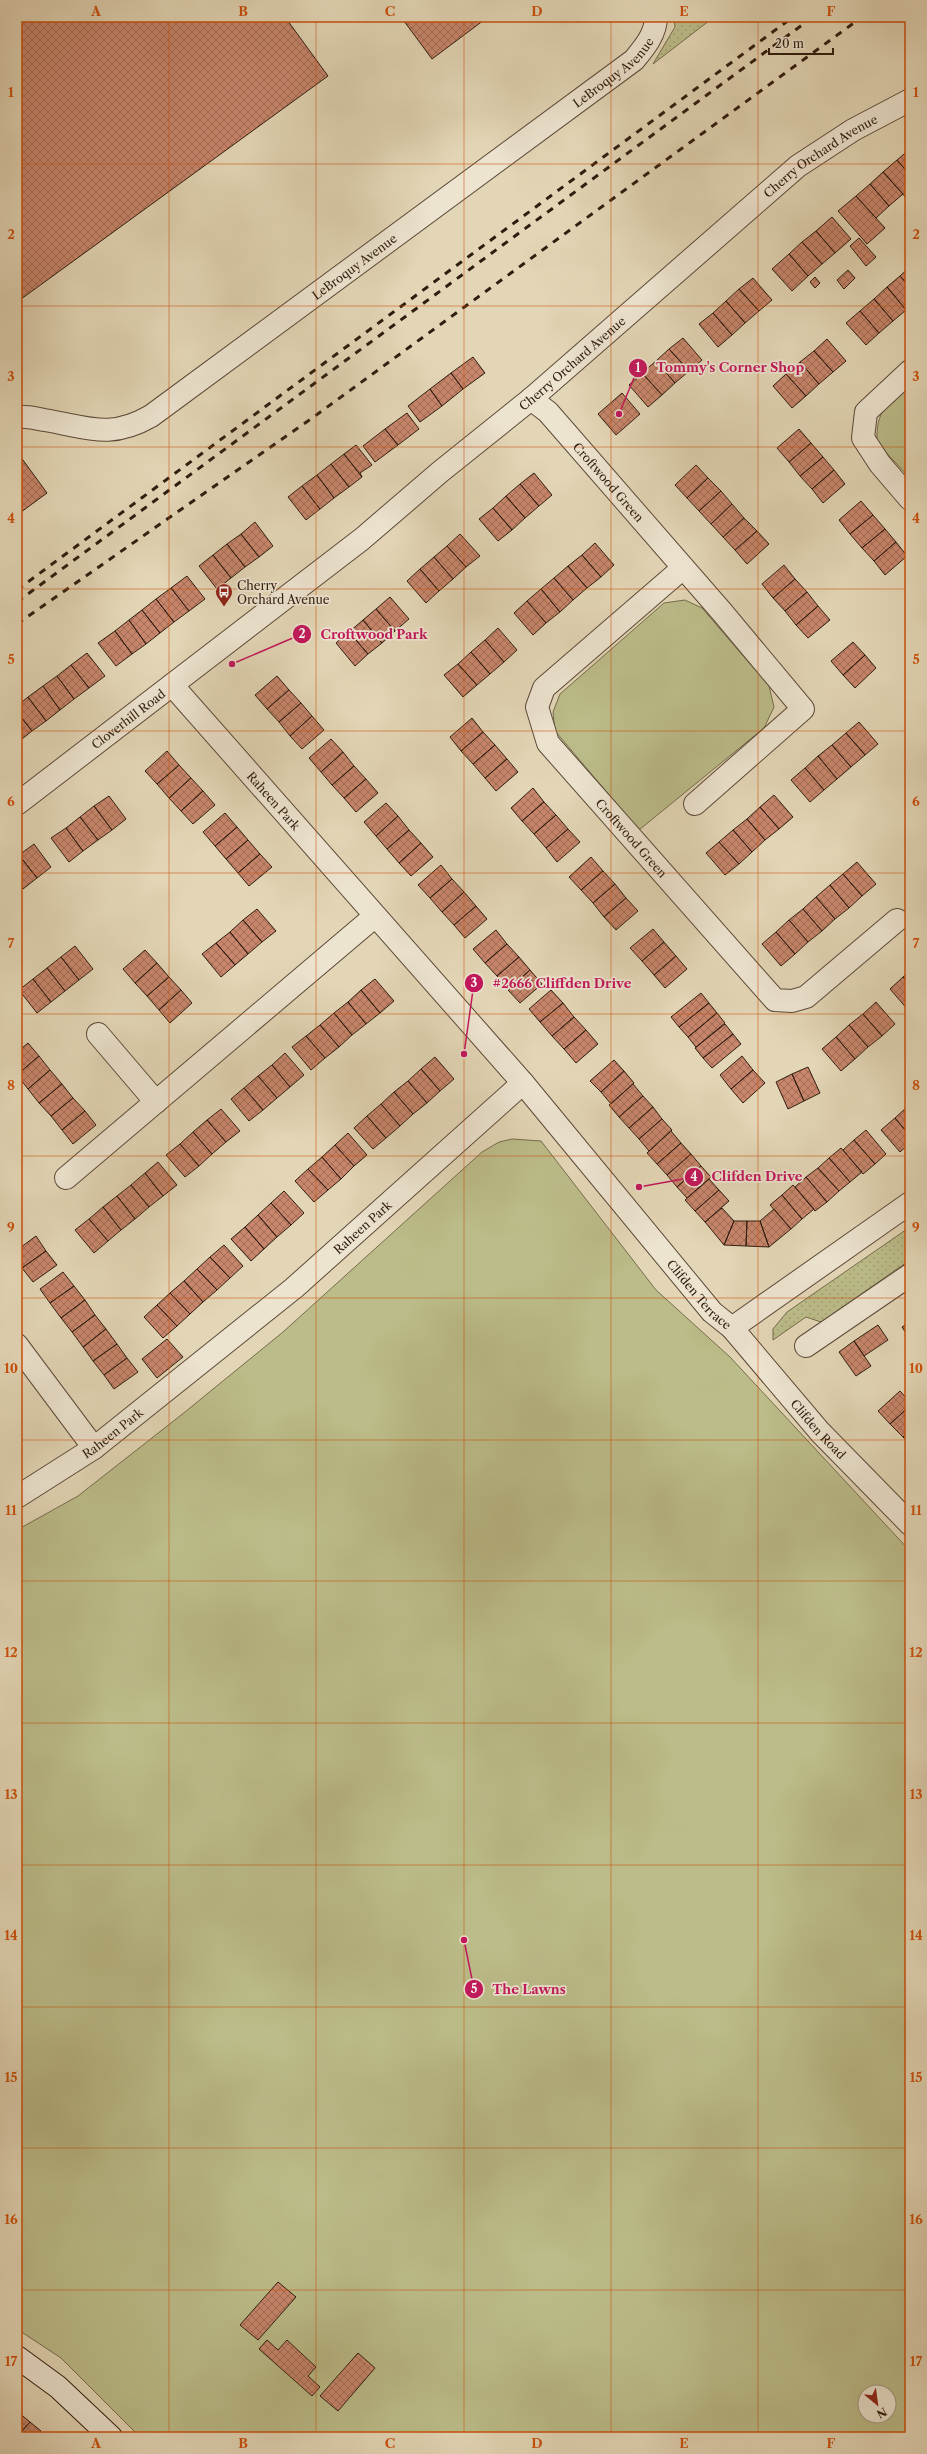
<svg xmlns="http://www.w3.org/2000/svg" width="927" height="2454" viewBox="0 0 927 2454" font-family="'Libre Caslon Text',serif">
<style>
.grass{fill:url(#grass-dots);stroke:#756c4c}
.park{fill:#bbbc89;stroke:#756c4c;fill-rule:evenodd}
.building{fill:url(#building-cross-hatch);stroke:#2f1c0f}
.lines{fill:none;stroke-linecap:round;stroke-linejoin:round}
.street-casing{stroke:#5c4a39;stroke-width:24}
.secondary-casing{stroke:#2f1c0f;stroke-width:24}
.street{stroke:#ede4d0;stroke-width:22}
.secondary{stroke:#ede4d0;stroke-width:22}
.rail{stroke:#2f1c0f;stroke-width:3;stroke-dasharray:7 7;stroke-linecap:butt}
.grid{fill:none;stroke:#cc500c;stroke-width:1;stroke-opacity:0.55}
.labels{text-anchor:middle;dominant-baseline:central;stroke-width:3.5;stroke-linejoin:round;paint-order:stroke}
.street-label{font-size:12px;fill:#2f1c0f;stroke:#ede4d0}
.poi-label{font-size:12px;fill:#2f1c0f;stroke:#ede4d0;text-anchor:start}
.leader{fill:none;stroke:#c2185b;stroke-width:1.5}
.callout-dot{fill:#c2185b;stroke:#ede4d0;stroke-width:1.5}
.mark-label{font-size:12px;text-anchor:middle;font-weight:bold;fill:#fff}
.callout-label{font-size:13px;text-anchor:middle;font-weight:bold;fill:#c2185b;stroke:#ede4d0;stroke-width:3.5;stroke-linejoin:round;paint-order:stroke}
.neatline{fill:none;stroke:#cc500c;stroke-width:1.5}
.grid-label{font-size:13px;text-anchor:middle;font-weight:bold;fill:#cc500c}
</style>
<defs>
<pattern id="grass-dots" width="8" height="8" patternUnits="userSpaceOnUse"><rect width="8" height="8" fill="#bbbc89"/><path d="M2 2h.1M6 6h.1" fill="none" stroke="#a1a175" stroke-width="1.8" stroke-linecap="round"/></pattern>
<pattern id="building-cross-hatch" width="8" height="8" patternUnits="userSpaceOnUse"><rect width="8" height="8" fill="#c8866c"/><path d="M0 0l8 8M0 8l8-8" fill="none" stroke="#a36d57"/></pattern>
</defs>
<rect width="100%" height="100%" fill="#e3d6b6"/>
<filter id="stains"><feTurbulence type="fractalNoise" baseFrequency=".005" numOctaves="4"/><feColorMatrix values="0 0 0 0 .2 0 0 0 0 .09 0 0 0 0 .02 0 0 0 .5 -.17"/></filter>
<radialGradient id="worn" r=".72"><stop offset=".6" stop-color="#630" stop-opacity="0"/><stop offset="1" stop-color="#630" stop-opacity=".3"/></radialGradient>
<path class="grass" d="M674,17H714L653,64L675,27Z
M910,1227V1260L821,1322L806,1317L773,1340V1329L787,1312Z"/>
<path class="park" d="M910,385V478L877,443C876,409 886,406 910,385Z
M685,600L702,608L769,686L774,707L764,728L639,830L555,731L553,712L560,694L664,603Z
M512,1139L541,1141L656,1290L730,1357L910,1551V2437H140L61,2358L17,2329V1530L78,1496L185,1412L283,1332L482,1152L499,1142ZM865,2392H889V2416H865Z"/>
<path class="building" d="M17,17H285L328,76L17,302Z
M401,17H488L432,59Z
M910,149V175L897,160Z
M897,160L910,175L909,201L883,172Z
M883,172L903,194L889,206L870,184Z
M870,184L889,206L876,218L856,196Z
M856,196L885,228L867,244L838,211Z
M832,217L851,239L835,253L816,231Z
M816,231L835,253L822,264L802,242Z
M859,238L876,257L866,266L850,246Z
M802,242L822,264L808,276L789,254Z
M789,254L808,276L792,291L772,269Z
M910,267V287L900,276Z
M848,270L855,278L844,289L837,280Z
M900,276L910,287V306L906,310L887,287Z
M815,277L820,283L815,288L810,282Z
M753,278L772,300L759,311L739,289Z
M887,287L906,310L893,321L874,299Z
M739,289L759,311L745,323L726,301Z
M874,299L893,321L879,333L860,311Z
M726,301L745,323L732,335L713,313Z
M860,311L879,333L866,345L846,323Z
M713,313L732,335L718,347L699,324Z
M683,338L702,360L689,371L669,349Z
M827,339L846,361L833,372L814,351Z
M669,349L689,371L675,383L656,361Z
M814,351L833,372L819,384L800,362Z
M473,357L485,373L463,389L451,373Z
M656,361L675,383L662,395L642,373Z
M800,362L819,384L806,396L786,374Z
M451,373L463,389L442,406L430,389Z
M642,373L662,395L648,407L629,385Z
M786,374L806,396L792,408L773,386Z
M430,389L442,406L420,422L408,406Z
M622,393L640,414L616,435L598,414Z
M407,413L419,429L398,445L385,429Z
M385,429L398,445L375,462L363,446Z
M799,429L811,443L789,462L777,448Z
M811,443L823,457L800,476L789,462Z
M356,445L372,465L360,473L362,477L344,454Z
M344,454L362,477L349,487L331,464Z
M20,456L47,493L17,515V458Z
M823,457L834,470L812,489L800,476Z
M331,464L349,487L334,498L317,475Z
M696,465L708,478L687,498L675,485Z
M834,470L845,484L823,503L812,489Z
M534,473L552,495L539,506L520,484Z
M317,475L334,498L320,509L302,486Z
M708,478L721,491L699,511L687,498Z
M520,484L539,506L525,518L506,496Z
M302,486L320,509L306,520L288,497Z
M721,491L732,504L711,524L699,511Z
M506,496L525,518L512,530L493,508Z
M861,501L873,515L850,534L839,520Z
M732,504L744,518L723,537L711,524Z
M493,508L512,530L498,541L479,519Z
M873,515L885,529L862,548L850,534Z
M744,518L757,531L735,550L723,537Z
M255,522L273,546L259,557L241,534Z
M885,529L896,542L874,561L862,548Z
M757,531L769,544L747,564L735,550Z
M241,534L259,557L245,567L227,544Z
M460,534L480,556L466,567L447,546Z
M896,542L907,556L885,575L874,561Z
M595,543L614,565L601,577L582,555Z
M227,544L245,567L231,578L213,555Z
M447,546L466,567L453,579L434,557Z
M213,555L231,578L217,589L199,566Z
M582,555L601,577L587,588L568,566Z
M434,557L453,579L439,591L420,569Z
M784,565L795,579L773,598L762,584Z
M568,566L587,588L573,600L554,578Z
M420,569L439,591L426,603L407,581Z
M187,576L205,599L189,611L171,588Z
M554,578L573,600L560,612L541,589Z
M795,579L807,592L785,611L773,598Z
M171,588L189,611L174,622L156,599Z
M541,589L560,612L546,623L527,601Z
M807,592L818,606L796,625L785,611Z
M390,597L409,619L395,631L376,609Z
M156,599L174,622L160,633L142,610Z
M527,601L546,623L533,635L514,613Z
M818,606L830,620L808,638L796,625Z
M376,609L395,631L382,643L363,620Z
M142,610L160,633L146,644L129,620Z
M129,620L146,644L132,654L115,631Z
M363,620L382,643L368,654L349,632Z
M498,628L517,650L504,662L485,640Z
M115,631L132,654L116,666L98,643Z
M349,632L368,654L355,666L336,643Z
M485,640L504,662L490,674L471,652Z
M853,642L865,655L843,675L831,661Z
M471,652L490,674L477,685L458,664Z
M87,653L105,676L89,688L71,665Z
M865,655L876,668L855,688L843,675Z
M458,664L477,685L463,697L444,675Z
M71,665L89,688L74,699L57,676Z
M57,676L74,699L60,710L43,686Z
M277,676L289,690L267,709L255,695Z
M43,686L60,710L46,721L28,697Z
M289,690L301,703L279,722L267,709Z
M28,697L46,721L32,731L17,712V706Z
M301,703L312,716L290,736L279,722Z
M17,712L32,731L17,743Z
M312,716L324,730L302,749L290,736Z
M472,718L483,732L461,751L450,737Z
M859,722L878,744L865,755L846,733Z
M483,732L495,745L473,764L461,751Z
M846,733L865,755L851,767L832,745Z
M331,739L343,752L321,772L309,758Z
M495,745L507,759L485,778L473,764Z
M832,745L851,767L837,779L818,756Z
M167,751L179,765L157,784L145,771Z
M343,752L354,766L332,785L321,772Z
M818,756L837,779L824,790L805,768Z
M507,759L518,772L496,791L485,778Z
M179,765L191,778L169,798L157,784Z
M354,766L366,779L344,798L332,785Z
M805,768L824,790L810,802L791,780Z
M191,778L203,791L181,811L169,798Z
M366,779L378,793L356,812L344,798Z
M533,788L544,802L522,821L511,808Z
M203,791L215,805L193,824L181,811Z
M774,795L793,817L779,829L760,807Z
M109,796L126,819L112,830L94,806Z
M544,802L556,815L534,834L522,821Z
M386,803L398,816L376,836L364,822Z
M94,806L112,830L98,840L80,817Z
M760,807L779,829L765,840L747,819Z
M225,813L237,827L215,846L203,832Z
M556,815L568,829L546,848L534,834Z
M398,816L409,830L387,849L376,836Z
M80,817L98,840L83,851L66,828Z
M747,819L765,840L752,852L733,830Z
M237,827L248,840L226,859L215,846Z
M66,828L83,851L69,862L51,838Z
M568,829L580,842L557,862L546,848Z
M409,830L421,843L399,863L387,849Z
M733,830L752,852L739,864L719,842Z
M248,840L260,854L238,873L226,859Z
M719,842L739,864L725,875L706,853Z
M421,843L433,857L411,876L399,863Z
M34,844L51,867L37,878L19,855Z
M260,854L272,867L249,886L238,873Z
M19,855L37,878L23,889L17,882V857Z
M591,857L603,871L581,890L569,877Z
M857,862L876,884L862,896L843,874Z
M441,865L452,879L430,898L418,885Z
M603,871L615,884L593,903L581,890Z
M843,874L862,896L849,908L830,885Z
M452,879L464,892L442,912L430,898Z
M615,884L626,898L604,917L593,903Z
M830,885L849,908L835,919L816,897Z
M464,892L476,906L454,925L442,912Z
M816,897L835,919L822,931L803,909Z
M626,898L638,911L616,930L604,917Z
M476,906L487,919L465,938L454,925Z
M257,909L276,931L262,942L243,920Z
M803,909L822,931L808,942L789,920Z
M243,920L262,942L248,954L230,932Z
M789,920L808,942L795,954L776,932Z
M653,929L664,942L642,961L630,948Z
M496,930L507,944L485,963L473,949Z
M230,932L248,954L235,965L216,943Z
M776,932L795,954L781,966L762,944Z
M664,942L676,956L654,975L642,961Z
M216,943L235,965L221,977L202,954Z
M507,944L519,957L497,976L485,963Z
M75,946L93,969L79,980L61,957Z
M145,950L157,963L135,983L123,969Z
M676,956L687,969L665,988L654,975Z
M61,957L79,980L65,991L47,968Z
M519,957L530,970L508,990L497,976Z
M157,963L169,977L147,996L135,983Z
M47,968L65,991L51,1002L33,979Z
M530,970L542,984L520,1003L508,990Z
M910,971V985L903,977Z
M169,977L181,990L159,1010L147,996Z
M903,977L910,985L909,1011L890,989Z
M33,979L51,1002L37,1013L19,990Z
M375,979L394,1001L380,1013L361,990Z
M181,990L192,1003L170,1023L159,1010Z
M361,990L380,1013L366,1024L348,1002Z
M551,990L563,1003L540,1022L529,1009Z
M701,993L709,1003L679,1027L671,1017Z
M348,1002L366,1024L352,1035L334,1013Z
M876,1002L895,1024L882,1036L863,1014Z
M563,1003L574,1017L552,1036L540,1022Z
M709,1003L717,1013L688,1037L679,1027Z
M334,1013L352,1035L339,1047L320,1025Z
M717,1013L725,1023L696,1047L688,1037Z
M863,1014L882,1036L868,1047L849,1025Z
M574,1017L586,1030L564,1049L552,1036Z
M725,1024L733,1034L703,1058L695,1048Z
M320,1025L339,1047L325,1058L306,1036Z
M849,1025L868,1047L855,1059L836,1037Z
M586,1030L598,1044L576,1063L564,1049Z
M733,1034L741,1044L712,1068L703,1058Z
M306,1036L325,1058L311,1070L292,1047Z
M836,1037L855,1059L841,1071L822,1049Z
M28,1043L39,1056L17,1075V1052Z
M285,1053L304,1075L290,1087L272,1065Z
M39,1056L50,1070L28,1089L17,1075Z
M742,1056L753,1070L731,1089L720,1075Z
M435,1057L454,1079L440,1091L421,1069Z
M614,1060L624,1071L601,1092L590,1081Z
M272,1065L290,1087L277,1098L258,1076Z
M808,1067L820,1093L804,1101L792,1074Z
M421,1069L440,1091L427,1103L408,1081Z
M50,1070L62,1084L39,1103L28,1089Z
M753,1070L765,1083L743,1103L731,1089Z
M624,1071L634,1083L611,1104L601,1092Z
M792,1074L804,1101L788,1109L776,1082Z
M258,1076L277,1098L263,1110L244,1088Z
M408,1081L427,1103L413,1114L394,1092Z
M62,1084L73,1098L51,1116L39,1103Z
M633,1084L643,1096L619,1117L609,1105Z
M244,1088L263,1110L249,1121L231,1099Z
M394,1092L413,1114L400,1126L381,1104Z
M643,1096L653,1107L629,1128L619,1117Z
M73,1098L85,1111L62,1130L51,1116Z
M381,1104L400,1126L386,1138L367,1116Z
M908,1106L910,1108V1136L895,1118Z
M653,1107L662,1119L639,1139L629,1128Z
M221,1109L240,1131L226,1142L207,1120Z
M85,1111L96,1125L73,1144L62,1130Z
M367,1116L386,1138L373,1149L354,1128Z
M895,1118L910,1136V1143L900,1152L881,1130Z
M662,1119L672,1130L649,1151L639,1139Z
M207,1120L226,1142L212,1154L193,1132Z
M866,1130L886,1154L875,1164L854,1140Z
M671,1131L681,1143L657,1164L647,1153Z
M193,1132L212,1154L199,1166L180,1144Z
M348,1133L367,1155L354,1166L335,1145Z
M854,1140L875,1164L863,1174L843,1150Z
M681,1143L691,1154L667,1175L657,1164Z
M180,1144L199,1166L185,1177L166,1155Z
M335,1145L354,1166L341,1179L322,1157Z
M841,1148L862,1172L850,1182L829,1158Z
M691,1154L701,1166L677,1187L667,1175Z
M322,1157L341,1179L328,1190L308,1169Z
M829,1158L850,1182L839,1191L818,1168Z
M158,1162L177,1185L163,1196L145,1173Z
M701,1166L711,1177L687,1198L677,1187Z
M818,1168L839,1191L827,1202L806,1177Z
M308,1169L328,1190L314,1202L295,1181Z
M145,1173L163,1196L149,1207L131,1185Z
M806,1177L827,1202L815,1211L795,1187Z
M709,1179L719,1190L695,1211L685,1200Z
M131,1185L149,1207L135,1219L117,1196Z
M793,1185L814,1209L802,1219L782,1195Z
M719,1190L729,1201L705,1222L695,1211Z
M284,1191L304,1213L291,1225L271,1203Z
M782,1195L802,1219L791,1229L770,1205Z
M117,1196L135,1219L121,1230L103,1207Z
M271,1203L291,1225L277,1237L258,1215Z
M103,1207L121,1230L108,1241L89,1219Z
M722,1208L734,1221L724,1245L705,1222Z
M774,1209L791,1229L769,1247L760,1221Z
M258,1215L277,1237L264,1249L245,1227Z
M89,1219L108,1241L94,1253L75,1230Z
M734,1221H747L746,1246L724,1245Z
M747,1221H760L769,1247L746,1246Z
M245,1227L264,1249L251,1261L231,1239Z
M36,1236L46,1251L22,1268L17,1260V1250Z
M224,1245L243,1266L230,1278L210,1257Z
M46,1251L57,1265L33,1282L22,1268Z
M210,1257L230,1278L217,1290L197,1269Z
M197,1269L217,1290L203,1302L184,1281Z
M63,1272L74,1286L50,1303L40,1289Z
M184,1281L203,1302L190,1314L170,1293Z
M74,1286L85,1300L61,1318L50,1303Z
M170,1293L190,1314L177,1326L157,1305Z
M85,1300L95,1315L72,1332L61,1318Z
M157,1305L177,1326L163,1338L144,1317Z
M95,1315L106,1329L83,1347L72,1332Z
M910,1322V1339L902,1327Z
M878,1325L888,1340L864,1356L854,1341Z
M106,1329L117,1344L93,1361L83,1347Z
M167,1339L183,1357L157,1378L142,1359Z
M854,1341L871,1366L856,1376L839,1352Z
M117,1344L127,1358L104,1375L93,1361Z
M127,1358L138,1372L114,1389L104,1375Z
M900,1391L910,1402V1406L890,1424L878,1411Z
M910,1406V1430L903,1437L890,1424Z
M910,1430V1445L903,1437Z
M278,2282L296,2297L258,2340L240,2325Z
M267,2340L278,2350L287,2340L316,2367L308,2376L320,2387L312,2396L259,2349Z
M358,2353L375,2368L338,2411L320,2396Z
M18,2412L30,2422L17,2436V2413Z
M30,2422L41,2431L36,2437H17Z"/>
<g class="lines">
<g class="street-casing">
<g id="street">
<path d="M910,371L866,412L863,438L880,464L910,499"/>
<path id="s1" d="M531,399L548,412L722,612L803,709L695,804"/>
<path id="s2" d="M17,417C26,416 35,418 44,420C88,427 109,440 151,416L634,60C644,48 656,34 656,17"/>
<path id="s3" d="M683,568L544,688L537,707L548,743L775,1000L792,1001L806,997L897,920"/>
<path id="s4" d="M172,685L523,1083L712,1312L732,1328L820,1432L910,1524"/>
<path id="s5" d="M17,804L362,539L440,472L531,399L798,166L853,130L910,100"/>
<path d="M98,1034L156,1102"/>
<path d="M66,1178L374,917"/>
<path d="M732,1328L910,1203"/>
<path d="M17,1345L94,1448"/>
<path d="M806,1346L910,1275"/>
<path id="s6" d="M17,1497L94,1448L294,1288L523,1083"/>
</g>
</g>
<g class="secondary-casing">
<path id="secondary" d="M17,2357L58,2387L111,2437"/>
</g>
<use href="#street" class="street"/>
<use href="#secondary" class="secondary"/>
<path class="rail" d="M17,590L793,17
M17,602L813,17
M17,624L315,416L862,17"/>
</g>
<path class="grid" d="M169,17V2437M316,17V2437M464,17V2437M611,17V2437M758,17V2437M17,164H910M17,306H910M17,447H910M17,589H910M17,731H910M17,873H910M17,1014H910M17,1156H910M17,1298H910M17,1440H910M17,1581H910M17,1723H910M17,1865H910M17,2007H910M17,2148H910M17,2290H910"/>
<defs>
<g id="bus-pin" transform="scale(0.9)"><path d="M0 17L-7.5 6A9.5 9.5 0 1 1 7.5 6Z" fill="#8f2418" stroke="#ede4d0"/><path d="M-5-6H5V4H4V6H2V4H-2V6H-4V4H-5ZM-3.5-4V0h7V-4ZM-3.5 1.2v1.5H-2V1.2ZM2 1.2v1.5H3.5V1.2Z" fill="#fff"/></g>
</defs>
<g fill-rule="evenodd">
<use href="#bus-pin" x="224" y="592"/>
</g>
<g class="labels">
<g class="street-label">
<text stroke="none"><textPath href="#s2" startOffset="714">LeBroquy Avenue</textPath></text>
<text stroke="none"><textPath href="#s5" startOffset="1033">Cherry Orchard Avenue</textPath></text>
<text stroke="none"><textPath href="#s2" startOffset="390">LeBroquy Avenue</textPath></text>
<text stroke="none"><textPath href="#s5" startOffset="709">Cherry Orchard Avenue</textPath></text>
<text stroke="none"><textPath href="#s1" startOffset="114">Croftwood Green</textPath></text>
<text stroke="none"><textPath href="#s5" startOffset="140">Cloverhill Road</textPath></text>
<text stroke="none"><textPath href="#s4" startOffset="154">Raheen Park</textPath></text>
<text stroke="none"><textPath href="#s3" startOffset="368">Croftwood Green</textPath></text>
<text stroke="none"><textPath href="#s6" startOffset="439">Raheen Park</textPath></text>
<text stroke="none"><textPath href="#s4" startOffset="806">Clifden Terrace</textPath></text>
<text stroke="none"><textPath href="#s4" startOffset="986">Clifden Road</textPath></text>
<text stroke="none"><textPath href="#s6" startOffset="115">Raheen Park</textPath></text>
</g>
<g class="poi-label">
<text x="237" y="585">Cherry<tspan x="237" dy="14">Orchard Avenue</tspan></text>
</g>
</g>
<path class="leader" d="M619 414L638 368M232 664L302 634M464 1054L474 983M639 1187L694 1177M464 1940L474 1989"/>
<g class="callout-dot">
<circle cx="619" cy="414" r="4"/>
<circle cx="232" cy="664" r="4"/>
<circle cx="464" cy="1054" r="4"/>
<circle cx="639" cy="1187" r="4"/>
<circle cx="464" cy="1940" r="4"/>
<circle cx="638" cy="368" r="10"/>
<circle cx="302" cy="634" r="10"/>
<circle cx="474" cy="983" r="10"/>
<circle cx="694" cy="1177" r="10"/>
<circle cx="474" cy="1989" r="10"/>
</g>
<g class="mark-label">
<text x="638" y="372">1</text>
<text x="302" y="638">2</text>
<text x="474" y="987">3</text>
<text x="694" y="1181">4</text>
<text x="474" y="1993">5</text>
</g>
<g class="callout-label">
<text x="730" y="372">Tommy's Corner Shop</text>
<text x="374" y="639">Croftwood Park</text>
<text x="562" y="988">#2666 Cliffden Drive</text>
<text x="757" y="1181">Clifden Drive</text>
<text x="529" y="1994">The Lawns</text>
</g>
<rect width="927" height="2454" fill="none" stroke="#e3d6b6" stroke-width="44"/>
<g transform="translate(877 2404) rotate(151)"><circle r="19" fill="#ede4d0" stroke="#a19483"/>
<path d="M0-3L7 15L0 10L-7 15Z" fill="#8f2418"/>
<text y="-6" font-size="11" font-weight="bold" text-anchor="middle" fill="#2f1c0f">N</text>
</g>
<path d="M769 48v6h64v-6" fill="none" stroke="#2f1c0f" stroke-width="2"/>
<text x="775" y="48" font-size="12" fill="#2f1c0f" stroke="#ede4d0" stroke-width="3" paint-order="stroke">20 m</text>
<rect x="22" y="22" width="883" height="2410" class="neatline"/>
<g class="grid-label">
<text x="96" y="16">A</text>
<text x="243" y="16">B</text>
<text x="390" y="16">C</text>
<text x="537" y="16">D</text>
<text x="684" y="16">E</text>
<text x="831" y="16">F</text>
<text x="11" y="97">1</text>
<text x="916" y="97">1</text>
<text x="11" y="239">2</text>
<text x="916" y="239">2</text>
<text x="11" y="381">3</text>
<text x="916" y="381">3</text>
<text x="11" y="523">4</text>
<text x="916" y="523">4</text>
<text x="11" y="664">5</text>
<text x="916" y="664">5</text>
<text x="11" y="806">6</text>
<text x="916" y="806">6</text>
<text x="11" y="948">7</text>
<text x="916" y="948">7</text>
<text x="11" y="1090">8</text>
<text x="916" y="1090">8</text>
<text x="11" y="1232">9</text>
<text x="916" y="1232">9</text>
<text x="11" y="1373">10</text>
<text x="916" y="1373">10</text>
<text x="11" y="1515">11</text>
<text x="916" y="1515">11</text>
<text x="11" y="1657">12</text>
<text x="916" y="1657">12</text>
<text x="11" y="1799">13</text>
<text x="916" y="1799">13</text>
<text x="11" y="1940">14</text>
<text x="916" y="1940">14</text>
<text x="11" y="2082">15</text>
<text x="916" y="2082">15</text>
<text x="11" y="2224">16</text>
<text x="916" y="2224">16</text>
<text x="11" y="2366">17</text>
<text x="916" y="2366">17</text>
<text x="96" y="2448">A</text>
<text x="243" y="2448">B</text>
<text x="390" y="2448">C</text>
<text x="537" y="2448">D</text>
<text x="684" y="2448">E</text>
<text x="831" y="2448">F</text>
</g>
<rect width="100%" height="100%" filter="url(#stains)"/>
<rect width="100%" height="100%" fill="url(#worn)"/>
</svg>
